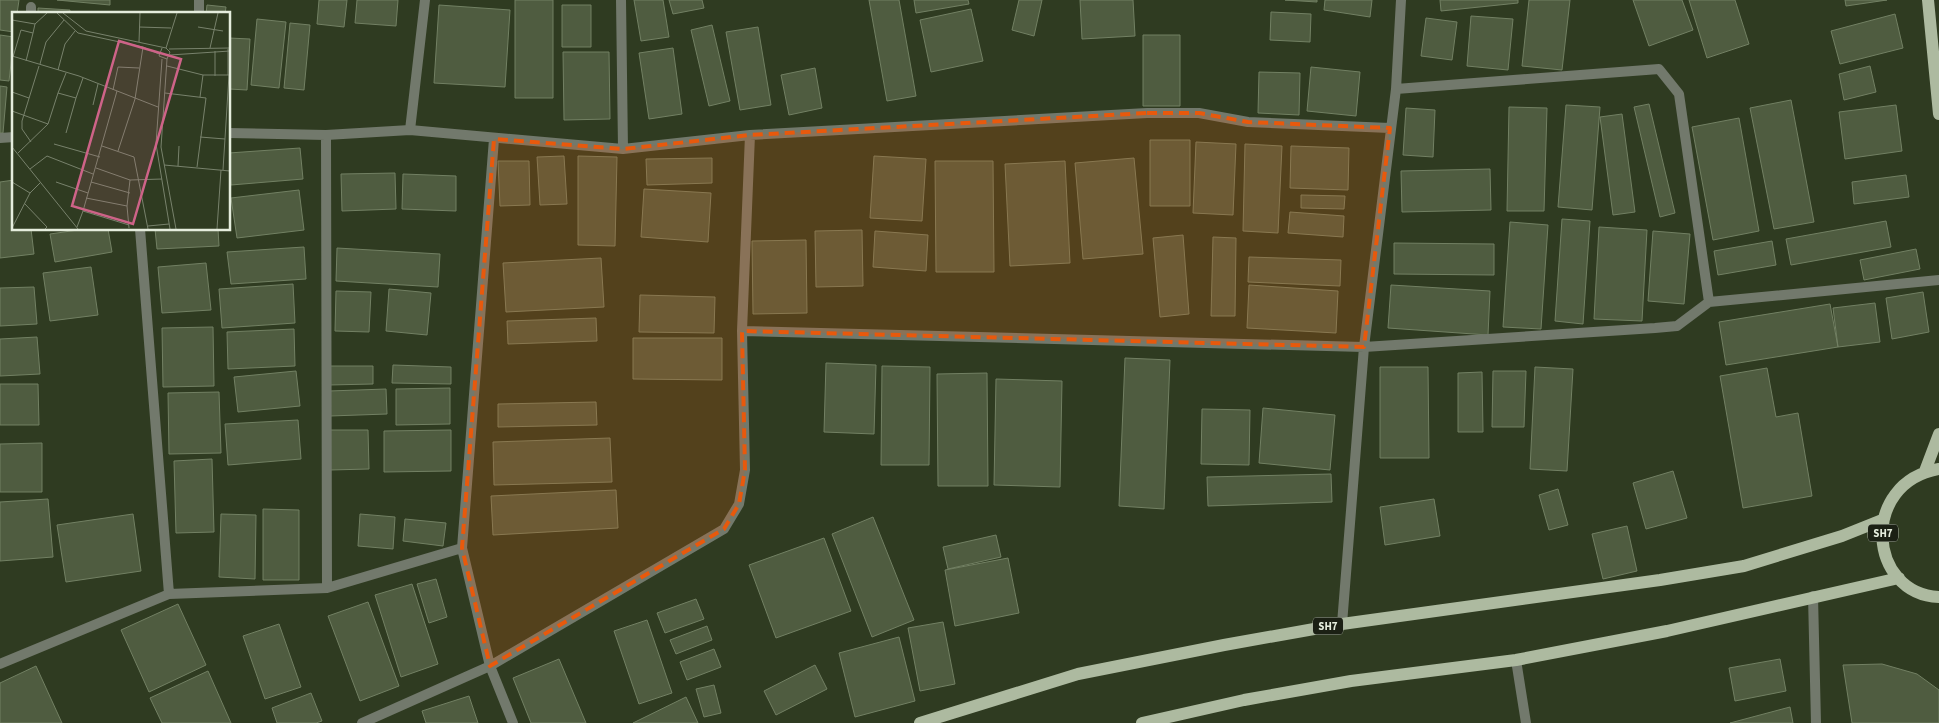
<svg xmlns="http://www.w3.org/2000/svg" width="1939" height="723" viewBox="0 0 1939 723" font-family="'Source Sans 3',sans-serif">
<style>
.building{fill:#4f5c40;stroke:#728063}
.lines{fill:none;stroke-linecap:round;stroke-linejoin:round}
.street{stroke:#72796c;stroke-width:10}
.primary{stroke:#adbaa0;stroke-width:12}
.marked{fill:#e8590c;fill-opacity:0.2;stroke:#e8590c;stroke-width:4;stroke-dasharray:10 6;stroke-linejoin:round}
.labels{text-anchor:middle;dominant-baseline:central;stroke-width:4.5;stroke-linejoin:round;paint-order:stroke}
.shield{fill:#1b2014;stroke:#a8b0a1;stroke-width:1}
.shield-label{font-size:11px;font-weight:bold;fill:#e5eddd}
.inset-road{fill:none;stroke:#78826c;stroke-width:1}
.view{fill:#ce6388;fill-opacity:0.15;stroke:#ce6388;stroke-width:2.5}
.inset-edge{fill:none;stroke:#e5eddd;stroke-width:2.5}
</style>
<rect width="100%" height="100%" fill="#2f3b21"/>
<path class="building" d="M0,0H19L17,14H14V32L0,30Z
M57,0H110V5Z
M319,0H347L344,27L317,24Z
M357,0H398L396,26L355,23Z
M515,0H553V98H515Z
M634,0H663L669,37L641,41Z
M669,0H702L704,8L673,14Z
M869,0H899L916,96L887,101Z
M914,0H968L969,4L916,13Z
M1019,0H1042L1034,36L1012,30Z
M1080,0H1133L1135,36L1082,39Z
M1285,0H1317V2Z
M1325,0H1372L1370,17L1324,10Z
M1440,0H1518V3L1441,11Z
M1529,0H1570L1562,70L1522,66Z
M1633,0H1682L1693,30L1649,46Z
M1689,0H1735L1749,44L1707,58Z
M1845,0H1887L1846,6Z
M207,5L226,7L225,14H206Z
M439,5L510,10L505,87L434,83Z
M562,5H591V47H562Z
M38,8L70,10V14H38Z
M971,9L983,61L931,72L920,20Z
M1271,12L1311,14L1310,42L1270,40Z
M1895,14L1903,48L1840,64L1831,31Z
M1471,16L1513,19L1508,70L1467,66Z
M1426,18L1457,22L1452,60L1421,56Z
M257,19L286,22L279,88L251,85Z
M290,23L310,25L304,90L284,88Z
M712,25L730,101L709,106L691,30Z
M758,27L771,105L740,110L726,32Z
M0,35L14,37L9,81L0,80Z
M1143,35H1180V106H1143Z
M229,38L250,39L247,90L229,89Z
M673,48L682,114L649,119L639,53Z
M563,52H609L610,119L564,120Z
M1870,66L1876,92L1844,100L1839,74Z
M1311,67L1360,72L1356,116L1307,111Z
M815,68L822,108L789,115L781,75Z
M1259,72L1300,73L1299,115L1258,113Z
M0,86L7,87L3,133H0Z
M1791,100L1814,222L1774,229L1750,108Z
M1649,104L1675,213L1660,217L1634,107Z
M1566,105L1600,107L1592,210L1558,207Z
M1896,105L1902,151L1845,159L1839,112Z
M1509,107L1547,108L1544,211H1507Z
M1406,108L1435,110L1433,157L1403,155Z
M1622,114L1635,212L1613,215L1600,117Z
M1739,118L1759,231L1713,240L1692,127Z
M1150,140H1190V206H1150Z
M1196,142L1236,144L1233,215L1193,213Z
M1245,144L1282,146L1278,233L1243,231Z
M1291,146L1349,148L1348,190L1290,188Z
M300,148L303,179L231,185L229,153Z
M564,156L567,204L540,205L537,157Z
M578,156L617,157L615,246L578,245Z
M874,156L926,159L922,221L870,218Z
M712,158V183L647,185L646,159Z
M1134,158L1143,254L1083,259L1075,163Z
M498,161H529L530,205L500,206Z
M935,161H993L994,272H936Z
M1065,161L1070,263L1010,266L1005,164Z
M1490,169L1491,210L1402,212L1401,171Z
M395,173L396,209L342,211L341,174Z
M403,174L456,176V211L402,209Z
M1906,175L1909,197L1854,204L1852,182Z
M14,180V229H31L34,254L0,258V182Z
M644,189L711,193L708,242L641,237Z
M299,190L304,230L237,238L231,198Z
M1301,195L1345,196L1344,209L1301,208Z
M1290,212L1344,216L1343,237L1288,233Z
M1562,219L1590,221L1583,324L1555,321Z
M1886,221L1891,247L1791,265L1786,239Z
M1510,222L1548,225L1541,329L1503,327Z
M1599,227L1647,230L1642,321L1594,319Z
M85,229H108L112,252L55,262L50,234Z
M155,229H218L219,246L157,249Z
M862,230L863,286L816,287L815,231Z
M875,231L928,235L926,271L873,267Z
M1653,231L1690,234L1684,304L1648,301Z
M1183,235L1189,314L1160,317L1153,238Z
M1213,237L1236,238L1235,316H1211Z
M806,240L807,313L753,314L752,241Z
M1772,241L1776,265L1718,275L1714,251Z
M1394,243L1494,244V275L1394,274Z
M304,247L306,279L231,284L227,252Z
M337,248L440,254L438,287L336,281Z
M1916,249L1920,269L1864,280L1860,260Z
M1249,257L1341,260L1340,286L1248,282Z
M601,258L604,307L506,312L503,263Z
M206,263L211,310L162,313L158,267Z
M91,267L98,315L50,321L43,273Z
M293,284L295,323L222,328L219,289Z
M1249,285L1338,291L1336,333L1247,328Z
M1391,285L1490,291L1488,335L1388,328Z
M34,287L37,324L0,326V288Z
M389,289L431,293L427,335L386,331Z
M336,291L371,292L369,332L335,331Z
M1923,292L1929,332L1892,339L1886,298Z
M640,295L715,297L714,333L639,332Z
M1875,303L1880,342L1838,347L1833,308Z
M1830,304L1838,347L1726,365L1719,322Z
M596,318L597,341L508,344L507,321Z
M213,327L214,386L163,387L162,328Z
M294,329L295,366L228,369L227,332Z
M37,337L40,374L0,376V339Z
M633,338H722V380L633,379Z
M1125,358L1170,360L1164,509L1119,506Z
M826,363L876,365L874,434L824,432Z
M393,365L451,367V384L392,383Z
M329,366H373V384L329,385Z
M882,366L930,367L929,465H881Z
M1380,367H1428L1429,458H1380Z
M1535,367L1573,369L1567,471L1530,469Z
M1767,368L1776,417L1798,413L1812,496L1743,508L1720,376Z
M296,371L300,406L238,412L234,377Z
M1493,371H1526L1524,427H1492Z
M1482,372L1483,432H1458V373Z
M987,373L988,486H938L937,374Z
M996,379L1062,381L1060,487L994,485Z
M0,384H38L39,425H0Z
M450,388V424L396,425V389Z
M386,389L387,414L330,416L329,391Z
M219,392L221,453L169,454L168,393Z
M596,402L597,425L498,427V404Z
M1263,408L1335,415L1330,470L1259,463Z
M1202,409L1250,410L1249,465L1201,464Z
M298,420L301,459L228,465L225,424Z
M330,430H368L369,469L330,470Z
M451,430V471L384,472V431Z
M610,438L612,482L494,485L493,442Z
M42,443V492H0V444Z
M212,459L214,532L176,533L174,461Z
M1673,471L1687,518L1646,529L1633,483Z
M1331,474L1332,502L1208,506L1207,477Z
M1558,489L1568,525L1549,530L1539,495Z
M616,490L618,528L493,535L491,496Z
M48,499L53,557L0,561V502Z
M1434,499L1440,536L1385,545L1380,507Z
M263,509L299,510V580H263Z
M133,514L141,571L66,582L57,525Z
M221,514L256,515L255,579L219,577Z
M360,514L395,517L393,549L358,546Z
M873,517L914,620L872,637L832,534Z
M405,519L446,523L443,546L403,541Z
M1627,526L1637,571L1603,579L1592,534Z
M996,535L1001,557L948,569L943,547Z
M824,538L851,611L776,638L749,565Z
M1008,558L1019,613L955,626L945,570Z
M436,579L447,617L429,623L417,584Z
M412,584L438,664L401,677L375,595Z
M696,599L704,619L665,633L657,613Z
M368,602L399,686L360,701L328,616Z
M178,604L206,665L149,692L121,630Z
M647,620L672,693L639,704L614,631Z
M943,622L955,684L920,691L908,628Z
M279,624L301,687L265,699L243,636Z
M707,626L712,640L676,654L670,640Z
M899,637L915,701L855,717L839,653Z
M714,649L721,667L687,680L680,662Z
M559,659L586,723H531L513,678Z
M1780,659L1786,691L1735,701L1729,668Z
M1882,664L1917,674L1939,690V723H1852L1843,665Z
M815,665L827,689L776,715L764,691Z
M36,666L62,723H0V683Z
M208,671L231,723H162L150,698Z
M714,685L721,713L704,717L696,689Z
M311,693L322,721L316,723H277L272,708Z
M469,696L478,723H426L422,711Z
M686,697L698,723H633Z
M1790,707L1793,723H1730Z"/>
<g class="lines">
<path class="street" d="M621,0L623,149
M31,14V7
M199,14V0
M1396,89L1659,69L1679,94L1709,302
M410,130L425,0
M229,133L326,135L410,130L623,149L750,135L1147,113H1199L1248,122L1390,128
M326,135L327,588
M0,138L14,137
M494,139L462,548L490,666L513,723
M140,229L169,594
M742,331L1364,347L1655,328L1677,326L1709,302L1939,280
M1813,596L1816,723
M1342,624L1364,347L1396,89L1401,0
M1516,660L1526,723
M0,664L169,594L327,588L462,548
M362,723L490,666L724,529L739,504L745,470L742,331L750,135"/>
<path class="primary" d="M1928,0L1939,114
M1939,469C1859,483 1868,594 1939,597
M1925,471L1939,434
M920,723L1078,674L1224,645L1342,624L1660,580L1744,566L1842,536L1882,520
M1142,723L1244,700L1351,681L1516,660L1667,631L1899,578"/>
</g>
<path class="marked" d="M1147,113H1199L1248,122L1390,128L1364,347L742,331L745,470L739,504L724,529L490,666L462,548L494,139L623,149L750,135Z"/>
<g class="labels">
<g class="shield">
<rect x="1868" y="524.5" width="30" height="17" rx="4"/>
<rect x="1313" y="617.5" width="30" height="17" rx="4"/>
</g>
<g class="shield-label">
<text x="1883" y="533">SH7</text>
<text x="1328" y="626">SH7</text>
</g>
</g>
<g transform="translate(12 12)">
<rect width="218" height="218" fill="#2f3b21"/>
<path class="inset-road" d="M45,1L66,21L131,35L147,42M51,1L74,19L154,36L158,40L155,47L147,44L150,36M0,8L23,12L35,1M127,15L159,16M186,15L211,19M127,30L128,1M154,36L165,1M198,36L206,1M157,37L218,36M216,37V63M158,43L218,39M0,44L67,64L146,95M1,45L9,18L21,21L23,12M150,47L144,132L158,217M155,47L149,135L164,217M14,49L21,21M28,52L34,30L52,8M155,54L191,63H217L211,158M46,58L53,32L63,19M203,64V39M101,78L106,55L127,56M105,79L71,199L117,213M0,80L17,86M46,81L54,61M153,81L194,86L185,155M188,85L191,63M64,86L71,66M81,93L86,72M0,99L36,112M188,125L213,127M19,130L10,117V109L27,54M42,132L88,145M90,134L122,145L136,217M0,135L66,217M106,139L123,87L131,35M6,141L36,112L46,81L64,86L54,121M152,153L218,159M166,154L167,134M84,156L118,168L150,167M18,157L35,144L81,162M0,170L18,181M44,170L76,181M79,170L118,181M74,186L115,194M13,192L35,215L33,217M136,214L157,212M65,215L71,199M0,216L18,181L28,171M117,216L115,194L118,168M205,217L209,158"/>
<path class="view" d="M107,29L169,47L121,212L60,194Z"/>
<rect width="218" height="218" class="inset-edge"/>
</g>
</svg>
